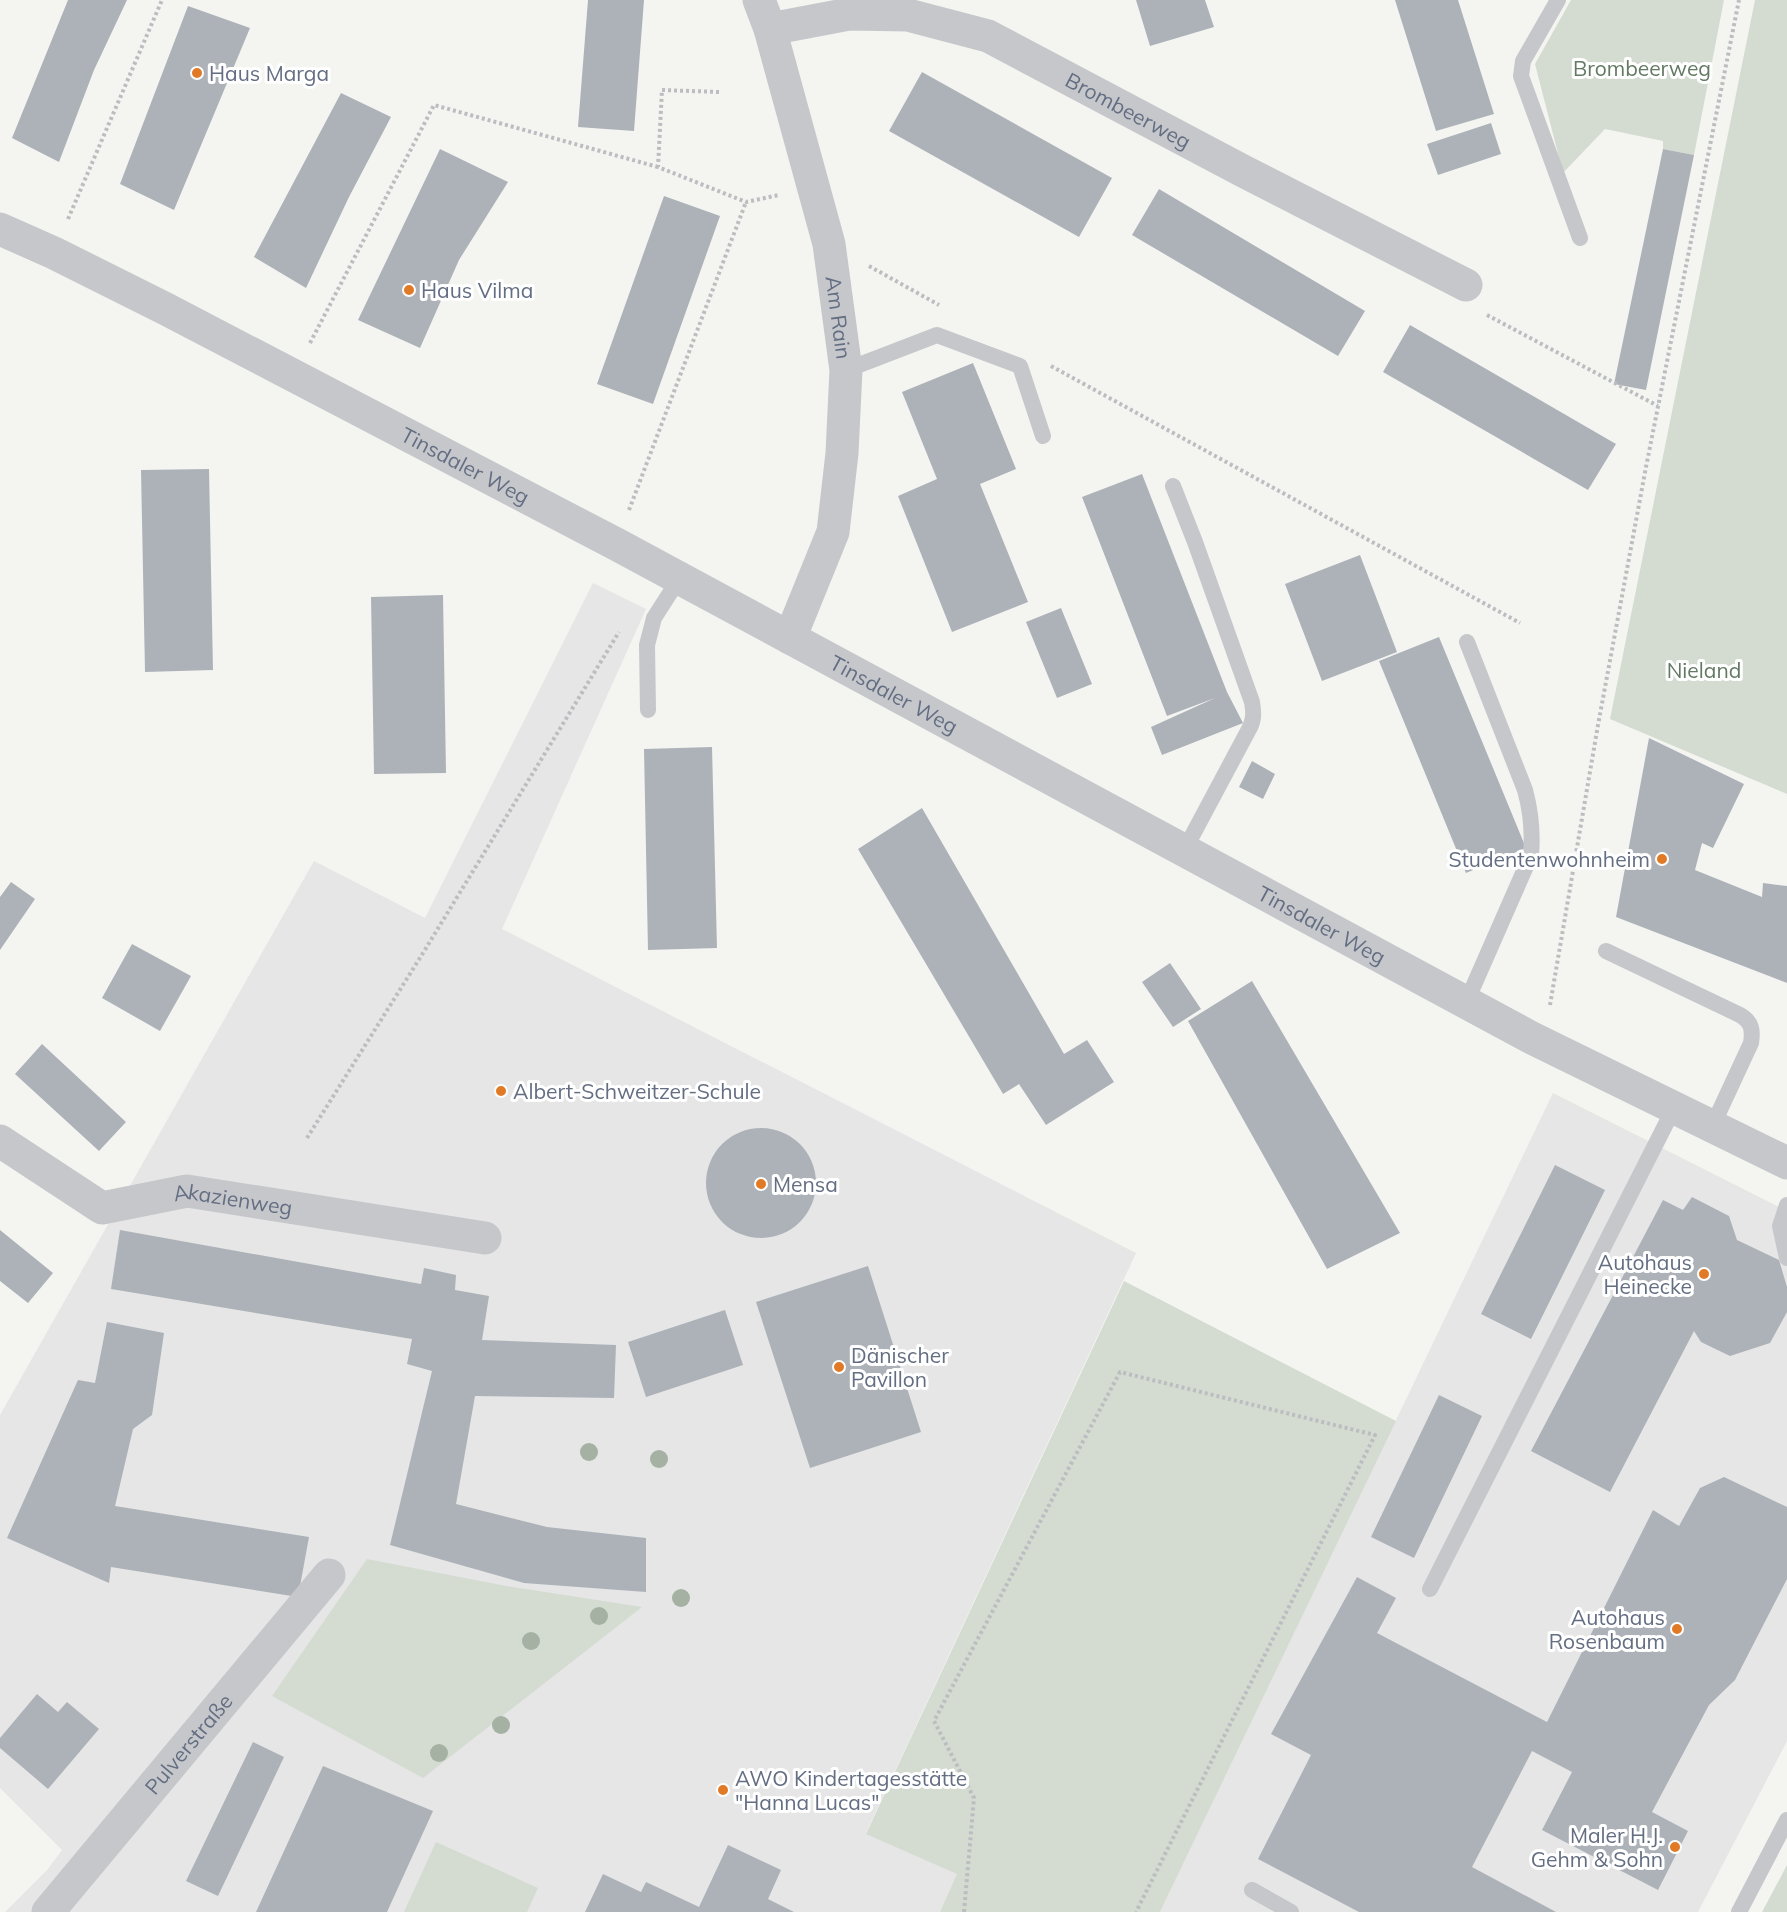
<svg xmlns="http://www.w3.org/2000/svg" width="1787" height="1912" viewBox="0 0 1787 1912" font-family="Mulish,sans-serif">
<style>
.built{fill:#e5e6e5}
.green{fill:#d4dcd2}
.building{fill:#adb2b9}
.lines{fill:none;stroke-linecap:round;stroke-linejoin:round}
.path{stroke:#bcbdc0;stroke-width:4;stroke-dasharray:3 3;stroke-linecap:butt}
.service{stroke:#c5c7cb;stroke-width:16}
.minor{stroke:#c5c7cb;stroke-width:33}
.tertiary{stroke:#c5c7cb;stroke-width:33}
.tree{fill:#a4b1a3}
.poi-dot{fill:#e17a26;stroke:#fff;stroke-width:2}
.labels{text-anchor:middle;dominant-baseline:central;stroke-width:6;stroke-linejoin:round;paint-order:stroke}
.park-label{font-size:21px;fill:#637963;stroke:#fff}
.poi-label{font-size:21px;fill:#646e82;stroke:#fff;text-anchor:start}
.street-label{font-size:21px;fill:#646e82;stroke:#fff}
</style>
<rect width="100%" height="100%" fill="#f4f5f1"/>
<path class="built" d="M593,583L646,609L502,929L1136,1253L866,1833L958,1874L940,1912H5L48,1869L62,1850L0,1788V1415L314,861L425,918Z
M1553,1093L1787,1211V1741L1698,1912H1160Z"/>
<path class="green" d="M1571,0H1724L1694,155L1663,149V141L1605,129L1563,173L1535,64Z
M1755,0H1787V794L1610,719Z
M1124,1281L1396,1421L1160,1912H940L957,1874L866,1834Z
M367,1559L506,1586L642,1607L423,1778L272,1696Z
M436,1842L538,1888L527,1912H404Z
M1787,1865V1912H1762Z"/>
<path class="building" d="M68,0H127L94,70L59,162L12,138Z
M588,0H644L634,131L578,127Z
M1136,0H1205L1214,27L1150,46Z
M1395,0H1458L1494,114L1436,131Z
M188,6L250,28L174,210L120,184Z
M922,72L1112,178L1079,237L889,131Z
M341,93L391,117L349,197L306,288L254,257Z
M1491,123L1501,154L1438,175L1427,144Z
M440,149L508,182L459,260L420,348L358,320Z
M1663,149L1694,155L1646,390L1614,384Z
M1159,189L1365,311L1338,356L1132,235Z
M664,196L720,216L653,404L597,384Z
M1410,325L1616,444L1588,490L1383,372Z
M973,363L1016,469L980,484L1028,602L952,632L898,496L937,479L902,392Z
M209,469L213,670L145,672L141,470Z
M1142,474L1227,692L1243,723L1162,755L1151,727L1215,698L1167,716L1082,497Z
M1360,555L1397,652L1322,681L1285,584Z
M443,595L446,773L374,774L371,597Z
M1061,608L1092,684L1057,698L1026,622Z
M1439,637L1526,848L1466,873L1379,661Z
M1649,738L1744,784L1713,848L1702,843L1695,870L1762,897L1763,883L1787,886V983L1616,917Z
M712,747L717,948L648,950L644,749Z
M1252,761L1275,774L1263,799L1239,787Z
M922,808L1064,1054L1087,1040L1114,1082L1046,1125L1019,1084L1003,1094L858,849Z
M11,882L35,899L0,950V897Z
M132,944L191,976L160,1031L102,998Z
M1170,963L1201,1009L1173,1027L1142,982Z
M1252,981L1400,1233L1327,1269L1188,1021Z
M42,1044L126,1122L99,1151L15,1074Z
M706 1183a55 55 0 1 1 110 0a55 55 0 1 1-110 0Z
M1555,1165L1605,1190L1531,1339L1481,1314Z
M1692,1197L1729,1216L1737,1240L1779,1260L1787,1287V1312L1770,1343L1730,1356L1701,1342L1694,1331L1610,1492L1531,1451L1663,1200L1683,1210Z
M0,1230L53,1273L28,1303L0,1281Z
M120,1230L421,1284L424,1268L456,1275L455,1290L489,1296L482,1340L616,1345L614,1398L475,1396L456,1504L547,1527L646,1538V1592L524,1583L390,1545L432,1371L407,1364L412,1339L111,1289Z
M868,1266L921,1432L810,1468L756,1302Z
M725,1310L743,1365L646,1397L628,1342Z
M107,1322L164,1333L152,1415L133,1429L115,1506L309,1537L298,1597L111,1567L109,1583L7,1538L78,1380L95,1383Z
M1439,1395L1482,1416L1414,1558L1371,1537Z
M1724,1477L1787,1507V1579L1735,1680L1709,1705L1652,1812L1688,1831L1658,1890L1542,1830L1572,1772L1532,1751L1472,1867L1556,1912H1359L1258,1859L1311,1755L1271,1734L1357,1577L1396,1598L1377,1633L1547,1722L1653,1510L1679,1526L1700,1488Z
M37,1694L58,1712L67,1702L99,1729L48,1789L0,1748V1738Z
M253,1742L284,1757L218,1896L186,1881Z
M323,1766L433,1811L387,1912H256Z
M728,1845L781,1870L768,1899L794,1912H585L603,1874L641,1892L646,1882L699,1907Z"/>
<g class="lines">
<path class="path" d="M719,92L662,90L658,167L746,202L779,195
M68,219L162,0
M869,266L939,305
M1487,315L1658,406
M310,343L434,105L658,167
M1051,366L1520,623
M629,510L746,202
M1550,1005L1598,725L1646,467L1739,0
M307,1138L423,953L619,632
M964,1912L974,1798L934,1721L1120,1372L1375,1435L1136,1912"/>
<path class="service" d="M1558,0L1523,61L1521,76L1580,238
M846,370L937,335L1020,366L1043,436
M1173,486L1195,542L1252,702C1254,714 1254,721 1248,731L1184,851
M648,710L647,645L654,618L679,579
M1606,951L1740,1015C1752,1022 1753,1030 1751,1043L1712,1127
M1466,1003L1531,855C1533,832 1531,812 1525,790L1467,642
M1787,1205L1780,1226L1787,1258
M1430,1589L1674,1108
M1252,1890L1291,1912
M1739,1912L1787,1820"/>
<g class="minor">
<path id="s1" d="M759,0L770,29L829,244L846,370L842,453L833,532L790,638"/>
<path id="s2" d="M770,29L849,14L908,15L988,36L1245,172L1466,285"/>
<path id="s3" d="M0,1141L102,1208L187,1191L485,1238"/>
<path id="s4" d="M48,1912L329,1575"/>
</g>
<path class="tertiary" id="s5" d="M0,229L54,253L166,309L616,544L1530,1037L1787,1163"/>
</g>
<g class="tree">
<circle cx="589" cy="1452" r="9"/>
<circle cx="659" cy="1459" r="9"/>
<circle cx="681" cy="1598" r="9"/>
<circle cx="599" cy="1616" r="9"/>
<circle cx="531" cy="1641" r="9"/>
<circle cx="501" cy="1725" r="9"/>
<circle cx="439" cy="1753" r="9"/>
</g>
<g class="poi-dot">
<circle cx="197" cy="73" r="6"/>
<circle cx="409" cy="290" r="6"/>
<circle cx="1662" cy="859" r="6"/>
<circle cx="501" cy="1091" r="6"/>
<circle cx="761" cy="1184" r="6"/>
<circle cx="1704" cy="1274" r="6"/>
<circle cx="839" cy="1367" r="6"/>
<circle cx="1677" cy="1629" r="6"/>
<circle cx="723" cy="1790" r="6"/>
<circle cx="1675" cy="1847" r="6"/>
</g>
<g class="labels">
<g class="park-label">
<text x="1642" y="68">Brombeerweg</text>
<text x="1704" y="670">Nieland</text>
</g>
<g class="poi-label">
<text x="209" y="73">Haus Marga</text>
<text x="421" y="290">Haus Vilma</text>
<text x="1650" y="859" text-anchor="end">Studentenwohnheim</text>
<text x="513" y="1091">Albert-Schweitzer-Schule</text>
<text x="773" y="1184">Mensa</text>
<text x="1692" y="1262" text-anchor="end">Autohaus<tspan x="1692" dy="24">Heinecke</tspan></text>
<text x="851" y="1355">Dänischer<tspan x="851" dy="24">Pavillon</tspan></text>
<text x="1665" y="1617" text-anchor="end">Autohaus<tspan x="1665" dy="24">Rosenbaum</tspan></text>
<text x="735" y="1778">AWO Kindertagesstätte<tspan x="735" dy="24">"Hanna Lucas"</tspan></text>
<text x="1663" y="1835" text-anchor="end">Maler H.J.<tspan x="1663" dy="24">Gehm &amp; Sohn</tspan></text>
</g>
<g class="street-label">
<text stroke="none"><textPath href="#s2" startOffset="381">Brombeerweg</textPath></text>
<text stroke="none"><textPath href="#s1" startOffset="328">Am Rain</textPath></text>
<text stroke="none"><textPath href="#s5" startOffset="522">Tinsdaler Weg</textPath></text>
<text stroke="none"><textPath href="#s5" startOffset="1008">Tinsdaler Weg</textPath></text>
<text stroke="none"><textPath href="#s5" startOffset="1494">Tinsdaler Weg</textPath></text>
<text stroke="none"><textPath href="#s3" startOffset="255">Akazienweg</textPath></text>
<text stroke="none"><textPath href="#s4" startOffset="219">Pulverstraße</textPath></text>
</g>
</g>
</svg>
